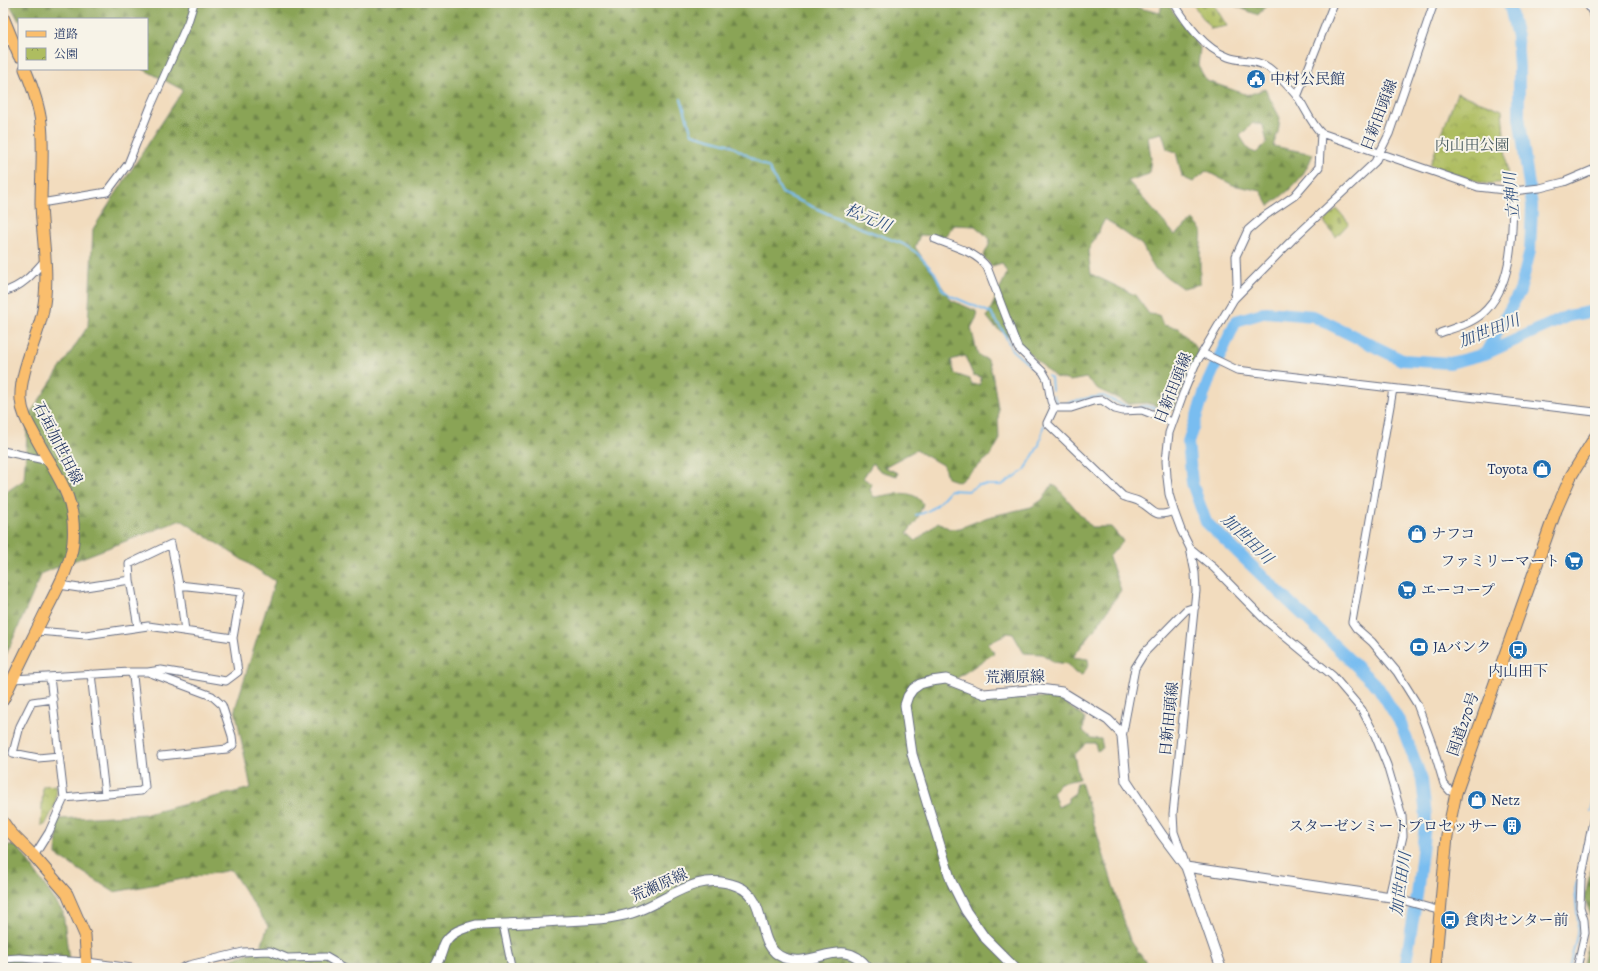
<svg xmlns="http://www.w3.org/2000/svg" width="1598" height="971" viewBox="0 0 1598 971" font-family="Alegreya,'Noto Serif JP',serif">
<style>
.forest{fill:url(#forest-firs);stroke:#526a5a;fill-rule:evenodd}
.cemetery{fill:url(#cemetery-stones);stroke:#64765f}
.park{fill:url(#park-crowns);stroke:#64765f}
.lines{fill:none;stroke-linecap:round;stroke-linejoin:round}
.stream{stroke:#79bdf0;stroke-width:2}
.river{stroke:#79bdf0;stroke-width:12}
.minor-casing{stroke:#666c80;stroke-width:9}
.tertiary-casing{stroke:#666c80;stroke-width:11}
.primary-casing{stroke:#666c80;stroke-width:13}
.trunk-casing{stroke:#666c80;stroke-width:13}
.minor{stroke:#fff;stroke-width:7}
.tertiary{stroke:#fff;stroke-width:9}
.primary{stroke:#fabe6d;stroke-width:11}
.trunk{stroke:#fabe6d;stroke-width:11}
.labels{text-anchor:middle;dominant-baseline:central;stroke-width:4;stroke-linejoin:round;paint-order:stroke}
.poi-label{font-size:15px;fill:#1b2f5e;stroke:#f7f3e8;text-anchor:start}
.street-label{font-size:15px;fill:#1b2f5e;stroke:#f7f3e8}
.park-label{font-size:15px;fill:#475a5f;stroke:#f7f3e8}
.water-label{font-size:16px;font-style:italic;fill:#325282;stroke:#f7f3e8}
</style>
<defs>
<pattern id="forest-firs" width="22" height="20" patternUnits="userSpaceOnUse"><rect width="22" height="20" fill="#8aa456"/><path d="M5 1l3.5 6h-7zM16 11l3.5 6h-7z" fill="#70864a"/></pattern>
<pattern id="cemetery-stones" width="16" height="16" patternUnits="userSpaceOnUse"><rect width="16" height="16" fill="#aebd60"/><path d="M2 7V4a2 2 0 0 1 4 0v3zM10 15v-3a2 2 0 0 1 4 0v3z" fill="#8d9a52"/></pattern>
<pattern id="park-crowns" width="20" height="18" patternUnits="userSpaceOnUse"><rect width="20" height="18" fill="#aebd60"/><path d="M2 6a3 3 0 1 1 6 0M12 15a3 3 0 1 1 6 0" fill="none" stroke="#8d9a52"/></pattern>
</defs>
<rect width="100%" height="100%" fill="#f7f3e8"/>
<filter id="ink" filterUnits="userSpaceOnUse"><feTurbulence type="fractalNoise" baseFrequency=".025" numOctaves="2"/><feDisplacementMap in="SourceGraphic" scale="8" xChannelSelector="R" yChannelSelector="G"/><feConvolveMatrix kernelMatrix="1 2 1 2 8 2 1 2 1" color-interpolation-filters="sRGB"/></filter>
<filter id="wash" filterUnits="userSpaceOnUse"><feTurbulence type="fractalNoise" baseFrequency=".012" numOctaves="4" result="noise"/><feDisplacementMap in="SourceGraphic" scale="16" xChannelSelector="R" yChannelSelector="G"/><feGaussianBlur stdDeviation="0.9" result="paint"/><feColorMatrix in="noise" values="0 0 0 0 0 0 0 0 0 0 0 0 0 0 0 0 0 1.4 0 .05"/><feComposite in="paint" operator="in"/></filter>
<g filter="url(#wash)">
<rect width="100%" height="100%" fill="#f2dcbe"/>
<path class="forest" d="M9,3H1118L1160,13L1162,3H1167L1200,48L1198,66L1207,81L1248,95L1265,89L1280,118L1278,132L1273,146L1313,154C1303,180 1291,189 1269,206L1261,191L1233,185L1206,171L1193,182L1182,177L1176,152L1167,149L1162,133L1148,136L1151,158L1149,174L1128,181L1175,235L1193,220L1202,230L1200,256V284L1182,288L1154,268L1142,245L1105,219L1088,251L1091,274L1135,295L1149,314L1159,315L1163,325L1179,328L1196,347L1198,353L1173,410L1146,403L1129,404L1098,389L1086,378L1070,381L1055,377L1021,346L994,326L987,317L1007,273L1002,263L992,266L983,257L989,245L990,239L975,226L954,225L945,236L920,235L915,247L951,300L976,311L977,317L971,328L978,355L988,360L992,373L998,407L999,441L990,456L959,482L947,478L944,466L916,450L884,467L898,473L897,476L880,471L873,463L863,478L872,484L870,490L874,497C890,495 913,487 923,504L917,520L907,533L916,541L938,522L950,529L960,528L988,517L1031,507L1042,500L1052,485L1057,487L1091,527H1111L1123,541L1109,557L1121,590L1100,622L1073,657L1088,659L1089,665L1082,675L1075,673L1067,664L1054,662L1042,654L1024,653L1013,634L1008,633L988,643L994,653L947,685L989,699L1056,697L1085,718L1083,731L1091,738L1101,739L1103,748L1097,751L1095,743H1087L1074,755L1079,779L1060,783L1053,792L1058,807L1068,802V798L1075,793L1077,783L1081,782L1130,940L1150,968H208L260,949L268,926L231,870L114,892L56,855L58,819L146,814L251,788L235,709L275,581L181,520L42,573L3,662V494L24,480L28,417L88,326L93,229L183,90L143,69H147V19H19V21ZM1253,123L1263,125L1267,142L1256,153L1249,150L1240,136ZM965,356L973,375L981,377L980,385L972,384L970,379L955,374L951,360Z
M1228,3H1269L1258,15Z
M3,844L18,847L63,912L69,961L3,964Z
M1595,858V968H1582L1593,922L1585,899L1592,860Z"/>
<path class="cemetery" d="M1192,3H1213L1227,26L1211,29Z
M1337,209L1349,223L1336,237L1324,222Z"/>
<path class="park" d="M1457,93L1502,110L1508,182L1485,184L1430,165Z
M57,785L55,806L45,825H41L43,786Z"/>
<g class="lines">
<path class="stream" d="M681,99L692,134L728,144L769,168L782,193L853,225L903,244L917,253L935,273L942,289L951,296L991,313L1003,331L1012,350L1041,375
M1048,376L1051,378L1052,390
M1053,396L1059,405L1088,398L1103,396L1128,407
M1139,407L1145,406L1163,410
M916,515C932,512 940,502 950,490L968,491L978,485H1002L1025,470L1039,445L1044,424
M1591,812L1595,796
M1569,968L1577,934L1578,923L1575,890L1585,844"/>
<path class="river" d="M1485,354L1520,291L1530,251L1532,206L1519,116V68L1517,37L1509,3
M1405,968L1417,895L1426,816L1422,780L1401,724L1378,687L1206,522L1192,483L1188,442L1208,382L1236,321L1266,312L1313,316L1402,360L1450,363L1485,354L1568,316L1595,311"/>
</g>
</g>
<g filter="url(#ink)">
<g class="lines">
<g class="minor-casing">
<path id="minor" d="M1174,3C1187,24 1204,48 1228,57C1241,62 1257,59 1269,68C1278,75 1292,90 1299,99C1306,110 1311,123 1321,133L1478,187L1513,191L1540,188L1564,182L1595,169
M1587,3L1595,17
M3,42L13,41
M1297,97L1334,3
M41,203L107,192L128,164L151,106L188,22L194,3
M935,239C952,246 975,251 987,267L1018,348L1043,372L1047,379L1051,401L1054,408L1047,423L1123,496C1127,498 1133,499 1138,501C1156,510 1151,519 1174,511
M3,292C22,287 33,274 46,259
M1234,299L1237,284L1236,256L1248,230L1263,217L1294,196L1319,167L1321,133
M1440,333C1454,328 1470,324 1482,314C1515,285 1512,231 1513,191
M1202,353L1237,370L1595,412
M1393,389L1352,622L1356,628L1372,642L1397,672L1417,704L1432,744L1444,784L1450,791L1456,793
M1054,408H1071L1093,401L1102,400L1115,409L1123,411L1142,410L1172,422
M3,451L49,461
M1190,548L1214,568L1266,621L1333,676L1362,710L1374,733L1387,765L1402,816L1403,836L1389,897
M130,580L138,627
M59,585L79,588L130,580L129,564L171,544L179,585L241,592L233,638L238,672L226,681L161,670L148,672
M179,585L185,631
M37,631L86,635L148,626L233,638
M130,672H148L212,696L222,705L232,736L233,745L227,749L161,756
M91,674L105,794
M13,679L130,672L133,676L145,787L141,791L64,798
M53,699L32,702L20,726L13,753L38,758L59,756
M1122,737L1135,668L1145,652L1186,610L1195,607
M34,856L49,832L64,798L50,677
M1185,863L1174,832L1173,814L1196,591L1195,573L1190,548L1181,530L1174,511L1169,494L1167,477L1166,461L1169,433L1183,394L1195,365L1234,299L1292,240L1375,162L1389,134L1434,3
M1391,897L1441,911
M503,924L512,968
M3,959L19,958L87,962L132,968
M182,968L189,965L243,952L270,951L287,958L326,957L345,968
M1577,968L1585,933L1584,920L1580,907L1581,880L1595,811"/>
</g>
<g class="tertiary-casing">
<path id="tertiary" d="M1186,867L1391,897
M434,968C440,960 441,954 444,945C449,932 464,928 476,925C504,924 532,923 560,921C584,920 609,920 632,913C669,901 695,870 737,886C771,899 753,946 784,958C815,969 843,934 868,968
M1015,968L985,938L966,911L951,881L912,754L905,705L908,696L913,689L920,684L931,681L946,679L984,694L1040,689L1062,692L1108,720L1120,732L1122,737L1126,781L1162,835L1186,867L1221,968"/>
</g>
<g class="primary-casing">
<path id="primary" d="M3,17L19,56
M3,700C16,671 31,642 45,613C56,591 71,566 73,542C77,493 54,474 34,434C28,423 22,413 21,400C19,372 38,338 43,310C50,274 42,239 41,203C41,177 44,150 41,123C39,105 32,86 25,69
M3,822L10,832L34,856L67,894L85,935L87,968"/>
</g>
<g class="trunk-casing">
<path id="trunk" d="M1435,968L1447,836L1456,793L1556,510L1571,476L1595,437"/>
</g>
<use href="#minor" class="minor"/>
<use href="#tertiary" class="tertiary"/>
<use href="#primary" class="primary"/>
<use href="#trunk" class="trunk"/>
</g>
</g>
<defs>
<g id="civic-disc" transform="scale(1)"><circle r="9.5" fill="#1f6fb2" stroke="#f7f3e8"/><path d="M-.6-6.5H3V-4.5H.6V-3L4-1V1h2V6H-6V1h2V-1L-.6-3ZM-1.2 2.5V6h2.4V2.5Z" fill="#fff"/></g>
<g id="shop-disc" transform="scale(1)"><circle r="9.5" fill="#1f6fb2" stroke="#f7f3e8"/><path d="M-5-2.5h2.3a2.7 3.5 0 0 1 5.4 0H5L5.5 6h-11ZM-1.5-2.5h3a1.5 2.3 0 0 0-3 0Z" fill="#fff"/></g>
<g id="supermarket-disc" transform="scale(1)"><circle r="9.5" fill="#1f6fb2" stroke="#f7f3e8"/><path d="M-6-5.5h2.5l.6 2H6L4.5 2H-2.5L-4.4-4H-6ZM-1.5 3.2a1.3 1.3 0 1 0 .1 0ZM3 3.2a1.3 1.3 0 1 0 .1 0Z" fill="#fff"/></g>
<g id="bank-disc" transform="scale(1)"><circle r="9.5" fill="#1f6fb2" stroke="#f7f3e8"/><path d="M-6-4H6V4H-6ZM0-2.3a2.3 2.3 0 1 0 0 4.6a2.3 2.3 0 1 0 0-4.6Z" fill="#fff"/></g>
<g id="bus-disc" transform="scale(1)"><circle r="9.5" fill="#1f6fb2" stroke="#f7f3e8"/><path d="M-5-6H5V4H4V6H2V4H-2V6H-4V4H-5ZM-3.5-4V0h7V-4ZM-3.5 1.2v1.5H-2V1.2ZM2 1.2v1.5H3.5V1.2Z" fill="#fff"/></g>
<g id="building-disc" transform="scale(1)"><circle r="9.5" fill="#1f6fb2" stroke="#f7f3e8"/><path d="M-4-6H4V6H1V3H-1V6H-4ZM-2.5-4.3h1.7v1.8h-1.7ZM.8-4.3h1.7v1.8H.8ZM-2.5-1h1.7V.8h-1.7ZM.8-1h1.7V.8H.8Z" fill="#fff"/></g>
</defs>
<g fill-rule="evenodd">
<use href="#civic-disc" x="1256" y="79"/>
<use href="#shop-disc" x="1542" y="469"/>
<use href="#shop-disc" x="1417" y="534"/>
<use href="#supermarket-disc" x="1574" y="561"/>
<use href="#supermarket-disc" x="1407" y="590"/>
<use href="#bank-disc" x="1419" y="647"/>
<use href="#bus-disc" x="1518" y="650"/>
<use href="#shop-disc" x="1477" y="800"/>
<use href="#building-disc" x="1512" y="826"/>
<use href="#bus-disc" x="1450" y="920"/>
</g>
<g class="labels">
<g class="poi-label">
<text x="1270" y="79">中村公民館</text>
<text x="1528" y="469" text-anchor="end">Toyota</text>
<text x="1431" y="534">ナフコ</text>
<text x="1560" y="561" text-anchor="end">ファミリーマート</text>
<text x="1421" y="590">エーコープ</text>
<text x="1433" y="647">JAバンク</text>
<text x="1518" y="671" text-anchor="middle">内山田下</text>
<text x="1491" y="800">Netz</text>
<text x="1498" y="826" text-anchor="end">スターゼンミートプロセッサー</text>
<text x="1464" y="920">食肉センター前</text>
</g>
<g class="street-label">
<text transform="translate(1379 115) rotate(-69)">日新田頭線</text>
<text transform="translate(1173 388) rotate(-68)">日新田頭線</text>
<text transform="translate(58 443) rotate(63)">石垣加世田線</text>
<text transform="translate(1015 677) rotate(-1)">荒瀬原線</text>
<text transform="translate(1169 719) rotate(-84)">日新田頭線</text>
<text transform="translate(1463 724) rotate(-71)">国道270号</text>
<text transform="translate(659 885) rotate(-24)">荒瀬原線</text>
</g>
<g class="park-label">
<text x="1472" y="145">内山田公園</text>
</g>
<g class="water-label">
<text transform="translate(1512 196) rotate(-95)">立神川</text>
<text transform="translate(868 218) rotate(23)">松元川</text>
<text transform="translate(1489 331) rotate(-21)">加世田川</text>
<text transform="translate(1247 539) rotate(44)">加世田川</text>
<text transform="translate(1401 884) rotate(-82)">加世田川</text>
</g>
</g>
<rect width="1598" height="971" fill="none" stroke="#f7f3e8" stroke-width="16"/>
<rect x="18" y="18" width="130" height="52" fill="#f7f3e8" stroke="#9fa5b1"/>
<rect x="26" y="31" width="20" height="6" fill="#fabe6d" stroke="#9fa5b1"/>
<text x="54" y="38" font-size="12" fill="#1b2f5e">道路</text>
<rect x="26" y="48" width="20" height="12" fill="url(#park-crowns)" stroke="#9fa5b1"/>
<text x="54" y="58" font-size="12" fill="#1b2f5e">公園</text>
</svg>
